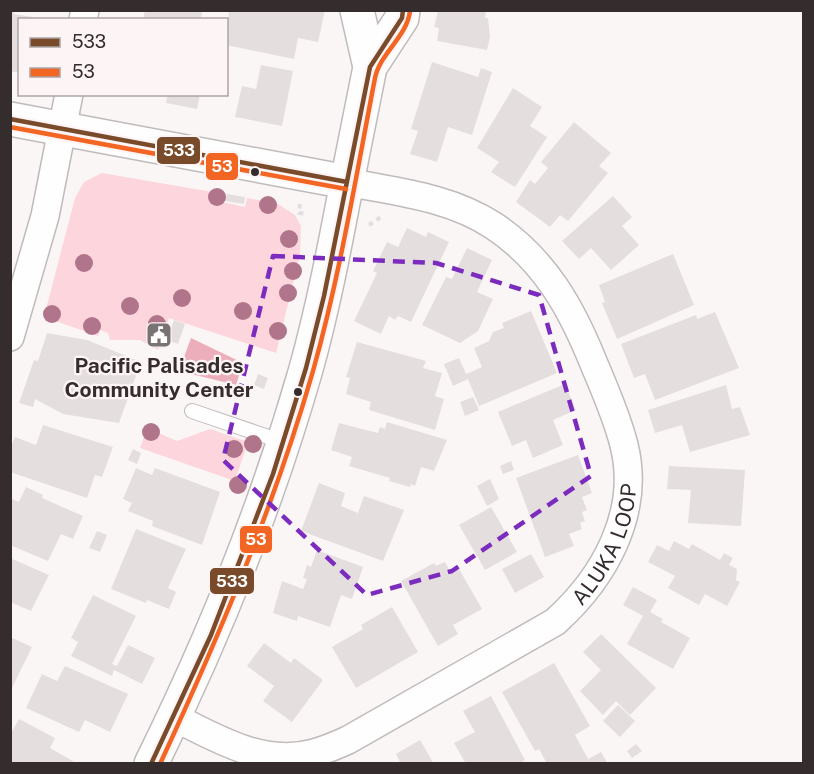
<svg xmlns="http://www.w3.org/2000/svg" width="814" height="774" viewBox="0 0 814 774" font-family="'Public Sans',sans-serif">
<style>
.green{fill:#fdd5dc}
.water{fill:#ecaeba}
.building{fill:#e5dedf}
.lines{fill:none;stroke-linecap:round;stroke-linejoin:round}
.service-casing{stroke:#c0babb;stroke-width:16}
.minor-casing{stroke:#c0babb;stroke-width:30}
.tertiary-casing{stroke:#c0babb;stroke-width:36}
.secondary-casing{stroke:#c0babb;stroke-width:36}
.path{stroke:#e0dede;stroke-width:4;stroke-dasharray:4.5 4.5;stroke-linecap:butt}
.service{stroke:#fefefe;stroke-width:14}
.minor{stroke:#fefefe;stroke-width:27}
.tertiary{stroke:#fefefe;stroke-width:33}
.secondary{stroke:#fefefe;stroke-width:33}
.bus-1-casing{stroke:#fdf4f5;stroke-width:9}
.bus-2-casing{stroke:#fdf4f5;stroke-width:9}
.bus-1{stroke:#7a4b2a;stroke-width:4.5}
.bus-2{stroke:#f26522;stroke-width:4.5}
.tree{fill:#b0758a}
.marked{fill:none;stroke:#7b2cbf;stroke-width:4.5;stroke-dasharray:12 8;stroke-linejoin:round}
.bus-dot{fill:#352c2d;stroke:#fdf4f5;stroke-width:2}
.labels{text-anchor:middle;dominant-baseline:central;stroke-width:4.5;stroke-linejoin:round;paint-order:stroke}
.poi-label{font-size:21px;font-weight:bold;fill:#352c2d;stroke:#fdf4f5}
.street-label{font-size:21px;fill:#352c2d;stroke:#fdf4f5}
.line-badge{stroke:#fdf4f5;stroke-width:2}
.badge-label{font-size:16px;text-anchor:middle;font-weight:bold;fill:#fff}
</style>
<rect width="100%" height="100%" fill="#fbf6f6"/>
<path class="green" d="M102,173L224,194L222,202L245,207L247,198L278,204L295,215L301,226L300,255L276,353L169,318L158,350L140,340H110L108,333L100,330L98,336L44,317L75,198L84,182Z
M147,428L177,441L210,429L248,442L235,481L140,448Z"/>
<path class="water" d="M191,338L243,363L236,385L179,371Z"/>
<path class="building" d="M10,10H15L14,14L39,18L20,20V73L10,71Z
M145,10H202L201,20H143Z
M229,10H325L318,42L298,38L294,59L226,45Z
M486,10L485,18H488L490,37L487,50L437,41L439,28L434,27L438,11Z
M432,62L478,77L481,68L492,72L472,135L448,127L437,162L410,154L418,131L411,129Z
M261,65L293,71L282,126L235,117L242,86L256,89Z
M513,88L542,107L530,126L547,137L515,187L491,172L499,162L477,148Z
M168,94H200L197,109L166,103Z
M574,122L611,153L599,166L608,173L568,221L560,215L550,227L516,202L530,180L535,184L548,168L541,162Z
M227,194L245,197L244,204L225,201Z
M613,196L632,217L622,226L639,245L611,270L591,248L579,259L562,241Z
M407,228L426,237L428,232L449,242L411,322L398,316L395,320L389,316L381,334L354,321L377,273L373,271L387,242L398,247Z
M467,248L492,260L477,292L493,299L478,331L460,343L422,325L446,277L452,279Z
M673,254L694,305L617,339L602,303L605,302L599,285Z
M531,311L557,373L479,406L468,379L453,386L444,364L459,358L466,374L482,367L474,348L489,341L493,332L504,328L502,323Z
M715,312L739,368L655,400L645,374L634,378L621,344L696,315L697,319Z
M174,320L185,324L178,344L167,340Z
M47,333L87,340L141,362L119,423L63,414L35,399L33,407L19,403L34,360L38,361Z
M357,342L426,361L423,368L442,373L435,396L444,399L435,430L369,410L371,402L346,394L350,378L346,377Z
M258,374L268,378L264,389L254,385Z
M565,384L576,410L553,420L563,445L533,458L526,440L512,446L498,412Z
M726,385L732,409L740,407L750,435L690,452L682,425L655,433L648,410Z
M473,397L479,410L465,416L460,402Z
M387,422L447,440L434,471L421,467L415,486L411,484L410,487L389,481L390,478L349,466L352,457L331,450L339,423L378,433L380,427L385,429Z
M43,425L113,447L102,477L95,475L87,498L10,472V449L15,437L36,445Z
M133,449L141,453L137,464L128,460Z
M578,455L592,493L582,497L587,510L582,512L585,521L580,523L582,529L569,534L574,546L545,557L516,478Z
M511,461L514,470L503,474L500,466Z
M669,466L745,470L741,526L688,523L691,490L667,489Z
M136,468L152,475L155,468L220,492L202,545L152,526L153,521L128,511L132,503L123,499Z
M490,479L499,499L487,506L477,486Z
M319,483L345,493L341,506L358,513L364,496L404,510L383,561L301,531Z
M26,487L43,495L42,498L83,516L73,539L61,534L48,561L10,545V502L12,499L19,502Z
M491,507L517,552L485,570L459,525Z
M136,529L186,549L168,588L176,592L169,609L147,600L146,603L111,589Z
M97,531L107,535L100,552L89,548Z
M674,541L689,549L692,544L720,560L724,553L733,558L729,565L737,569L736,580L740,582L727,606L705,594L699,605L668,588L675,576L648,562L657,545L669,551Z
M317,550L363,567L352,599L341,595L330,627L298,616L297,621L273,613L282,581L303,589L307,579L303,578L307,565L311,567Z
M531,554L544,577L515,593L502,569Z
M10,558L49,575L31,611L10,602Z
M445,562L451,573L459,569L482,609L453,625L458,634L438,646L401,581L434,563L436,566Z
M633,587L657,600L650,612L663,619L661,622L690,638L673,669L627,644L643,616L623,605Z
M93,595L136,616L112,664L117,666L128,645L155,658L142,684L114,670L112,676L71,656L78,642L71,638Z
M392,607L418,652L356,688L332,647L363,629L361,625Z
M601,634L656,688L630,715L616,701L603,715L580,691L601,670L583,652Z
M10,637L32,647L10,692Z
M264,643L291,663L294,658L323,680L292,722L263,701L274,686L247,666Z
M554,663L590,726L575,735L588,759L601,752L608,764H547L539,749L535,751L502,692Z
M65,666L128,694L110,732L85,720L79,732L26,708L42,674L57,681Z
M491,696L525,760L519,764H466L454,743L475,732L463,711Z
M618,705L635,721L620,737L603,721Z
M19,719L55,738L50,748L78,764H10V735Z
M420,740L434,764H401L396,754Z
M636,744L642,751L632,758L627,751Z"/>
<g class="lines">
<g class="service-casing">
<path id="service" d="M192,411L283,442"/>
</g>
<g class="minor-casing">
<g id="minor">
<path d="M83,20L85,10"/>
<path d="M10,337L45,216L69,94"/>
<path id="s1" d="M174,717C217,739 264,767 314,753C325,750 337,745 348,740L555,622C604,578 641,513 624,445C617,417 605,390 594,364C572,309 545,260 494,226C450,197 397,192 347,182"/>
</g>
</g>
<g class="tertiary-casing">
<path id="tertiary" d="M10,119L347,182C335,245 323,308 306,369C267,505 214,637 151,764"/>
</g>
<g class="secondary-casing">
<path id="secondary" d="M357,10L370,67
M347,182L370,67L402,18L403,10"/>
</g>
<path class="path" d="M300,204L299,213L308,214
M369,225L384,215"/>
<use href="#service" class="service"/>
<use href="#minor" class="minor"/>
<use href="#tertiary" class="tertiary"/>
<use href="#secondary" class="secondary"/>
<g class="bus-1-casing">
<path id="bus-1" d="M10,119L347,182
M151,764L211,635L273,474L306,368L324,296L370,67L402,18L403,10"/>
</g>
<g class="bus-2-casing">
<path id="bus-2" d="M10,127L346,189
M160,764C219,636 274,507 313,371C340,275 356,176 375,78C380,53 407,37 410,11"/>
</g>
<use href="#bus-1" class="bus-1"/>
<use href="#bus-2" class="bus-2"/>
</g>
<g class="tree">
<circle cx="217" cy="197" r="9"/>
<circle cx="268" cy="205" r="9"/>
<circle cx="289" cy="239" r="9"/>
<circle cx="84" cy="263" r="9"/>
<circle cx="293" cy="271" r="9"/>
<circle cx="288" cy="293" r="9"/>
<circle cx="182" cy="298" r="9"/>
<circle cx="130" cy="306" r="9"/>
<circle cx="243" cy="311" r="9"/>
<circle cx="52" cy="314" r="9"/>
<circle cx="157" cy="324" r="9"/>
<circle cx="92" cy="326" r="9"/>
<circle cx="278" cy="331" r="9"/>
<circle cx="151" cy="432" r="9"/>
<circle cx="253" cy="444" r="9"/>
<circle cx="234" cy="449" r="9"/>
<circle cx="238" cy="485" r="9"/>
</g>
<path class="marked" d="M273,256L436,263L539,295L591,476L452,571L367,595L223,460Z"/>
<defs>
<g id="civic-square" transform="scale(1.35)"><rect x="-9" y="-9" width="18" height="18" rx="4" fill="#7a7373" stroke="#fdf4f5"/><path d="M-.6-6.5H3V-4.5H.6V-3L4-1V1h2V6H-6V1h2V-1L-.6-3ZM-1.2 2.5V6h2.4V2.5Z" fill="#fff"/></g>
</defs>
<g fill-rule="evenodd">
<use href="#civic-square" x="159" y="335"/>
</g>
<g class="bus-dot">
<circle cx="255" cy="172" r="5"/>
<circle cx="298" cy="392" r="5"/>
</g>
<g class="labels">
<g class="poi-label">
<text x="159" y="365">Pacific Palisades<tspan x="159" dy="24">Community Center</tspan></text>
</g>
<g class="street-label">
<text stroke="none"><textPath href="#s1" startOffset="518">ALUKA LOOP</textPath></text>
</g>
</g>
<g class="line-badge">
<rect x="156" y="136" width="45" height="29" rx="6" fill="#7a4b2a"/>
<rect x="205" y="152" width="34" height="29" rx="6" fill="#f26522"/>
<rect x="239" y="525" width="34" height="29" rx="6" fill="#f26522"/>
<rect x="209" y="567" width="46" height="28" rx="6" fill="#7a4b2a"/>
</g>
<g class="badge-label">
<text x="179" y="156">533</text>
<text x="222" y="172">53</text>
<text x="256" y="545">53</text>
<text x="232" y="587">533</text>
</g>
<rect width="814" height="774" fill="none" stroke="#352c2d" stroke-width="24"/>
<rect x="18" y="18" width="210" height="78" fill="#fdf4f5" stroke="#ada4a5" stroke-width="1.5"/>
<rect x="30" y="38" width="30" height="9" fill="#7a4b2a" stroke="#ada4a5" stroke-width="1.5"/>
<text x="72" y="48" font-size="18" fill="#352c2d">533</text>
<rect x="30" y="68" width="30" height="9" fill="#f26522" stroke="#ada4a5" stroke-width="1.5"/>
<text x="72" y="78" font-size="18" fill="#352c2d">53</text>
</svg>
